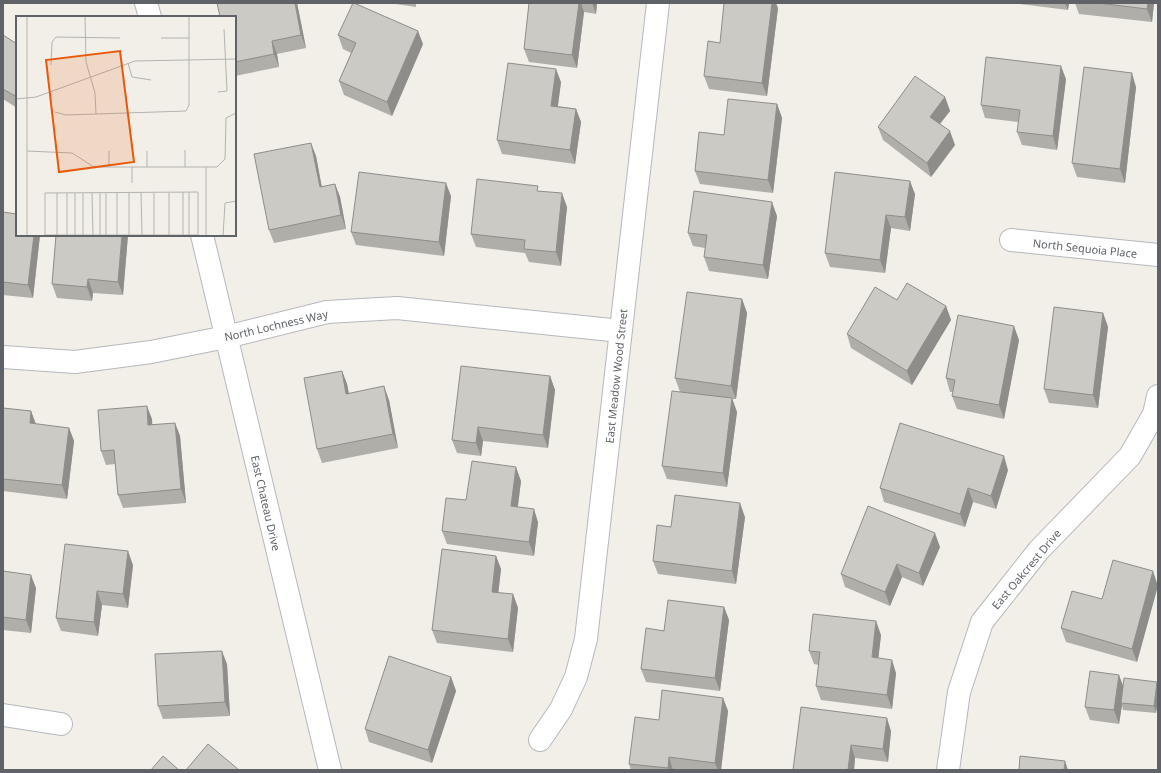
<svg xmlns="http://www.w3.org/2000/svg" width="1161" height="773" viewBox="0 0 1161 773" font-family="'Noto Sans',sans-serif">
<style>
.lines{fill:none;stroke-linecap:round;stroke-linejoin:round}
.minor-casing{stroke:#b5b8bc;stroke-width:24}
.minor{stroke:#fff;stroke-width:22}
.wall{fill:#afaea9}
.shaded-wall{fill:#8f8d8a}
.building{fill:#cccac5;stroke:#8f8d8a}
.labels{text-anchor:middle;dominant-baseline:central;stroke-width:3;stroke-linejoin:round;paint-order:stroke}
.street-label{font-size:11px;fill:#5f6368;stroke:#fff}
.inset-road{fill:none;stroke:#b3b3b1;stroke-width:1}
.view{fill:#e8590c;fill-opacity:0.15;stroke:#e8590c;stroke-width:2}
.inset-edge{fill:none;stroke:#5f6368;stroke-width:2}
</style>
<rect width="100%" height="100%" fill="#f1efe8"/>
<g class="lines">
<g class="minor-casing">
<path id="minor" d="M146,3L150,17
M202,235L330,770
M1011,240L1158,255
M3,357L75,362L151,352L226,337L327,312L397,308L621,331
M3,715L61,724
M540,740L561,709L576,677L586,639L658,3
M948,770L959,692L982,622L1039,550L1130,456L1154,414L1158,396"/>
</g>
<use href="#minor" class="minor"/>
</g>
<path class="wall" d="M297,3L306,48L277,54L279,67L235,76V17Z
M389,3H416V7Z
M529,3H597L596,14L584,12L577,68L529,62L524,49Z
M1011,3H1069L1068,10Z
M1075,3H1154L1152,22L1079,14Z
M778,8L767,96L709,89L704,76Z
M3,35L17,44V108L3,99Z
M338,35L423,44L392,116L344,95L339,81L351,53L343,49Z
M1066,79L1057,150L1022,145L1017,132L1019,122L985,118L981,105Z
M561,82L558,106L576,109L581,122L575,164L502,154L497,140Z
M1136,87L1125,183L1077,177L1072,163Z
M945,97L950,111L940,124L955,145L931,177L883,140L878,127Z
M777,104L782,118L773,193L700,184L695,171L724,135Z
M316,156L322,187L335,184L340,197L346,229L274,243L269,230Z
M540,191L567,207L561,266L529,262L525,253L476,247L471,234Z
M915,194L910,231L891,228L885,273L830,267L825,253Z
M451,196L444,256L356,245L351,232Z
M3,212L17,235H40L33,298L3,295Z
M777,216L768,279L709,271L704,257L705,248L693,246L688,233Z
M56,235H128L123,295L93,293L92,301L57,298L52,284Z
M742,299L747,313L736,399H732L737,412L727,487L667,479L662,466L680,392L675,378Z
M897,300L946,306L951,320L912,385L851,348L847,334Z
M1103,313L1108,327L1098,408L1049,403L1044,389Z
M1019,340L1004,419L957,409L952,396L953,392H950L946,378Z
M342,371L347,384L349,393L389,400L398,448L322,463L317,449Z
M550,376L555,390L548,448L483,441L481,456L457,453L452,440Z
M3,408L31,411L36,424L69,428L74,441L67,499L3,491Z
M152,419V425L175,423L180,436L186,503L123,508L118,495L115,464L106,465L101,451Z
M1008,470L996,509L973,502L965,527L884,502L880,488Z
M521,481L518,507L538,522L534,556L447,544L442,531L466,500Z
M745,517L736,584L658,574L653,561L671,527Z
M940,547L923,586L902,577L890,606L845,587L841,574Z
M496,556L501,569L498,593L513,594L518,608L513,652L437,643L432,630Z
M133,565L128,608L102,605L98,636L61,631L56,618Z
M3,571L36,588L31,633L3,630Z
M1158,584L1137,662L1066,642L1061,628Z
M724,607L729,620L720,691L646,682L641,669L664,631Z
M881,635L878,658L896,673L892,709L821,700L816,686L819,665L814,664L809,651Z
M227,664L230,716L163,719L158,706Z
M451,677L456,691L432,763L369,742L365,729Z
M1157,682L1158,686V699L1156,713L1123,710L1122,705L1119,724L1090,720L1085,707L1123,685Z
M723,698L728,711L721,770H631L629,764L659,720Z
M801,707L891,731L888,762L855,758L854,770H793Z"/>
<path class="shaded-wall" d="M295,3H297L306,48L301,35Z
M579,3H581L584,12L577,68L572,55Z
M592,3H597L596,14Z
M772,3H776L778,8L767,96L762,83Z
M1065,3H1069L1068,10Z
M1148,3H1154L1152,22L1147,9Z
M418,31L423,44L392,116L387,102Z
M272,41L277,54L279,67L274,54Z
M1061,66L1066,79L1057,150L1053,136Z
M556,69L561,82L556,119L551,106Z
M1132,73L1136,87L1125,183L1120,169Z
M945,97L950,111L935,130L930,117Z
M777,104L782,118L773,193L768,180Z
M576,109L581,122L575,164L570,150Z
M950,131L955,145L931,177L927,163Z
M311,143L316,156L324,200L320,187Z
M910,181L915,194L910,231L905,217Z
M446,183L451,196L444,256L439,242Z
M335,184L340,197L346,229L341,215Z
M562,193L567,207L561,266L556,252Z
M772,202L777,216L768,279L763,265Z
M886,215L891,228L885,273L880,260Z
M34,235H40L33,298L28,285Z
M122,235H128L123,295L118,282Z
M88,279L93,293L92,301L87,287Z
M742,299L747,313L736,399L731,386Z
M946,306L951,320L912,385L907,371Z
M1103,313L1108,327L1098,408L1093,395Z
M1014,326L1019,340L1004,419L999,405Z
M342,371L347,384L351,407L346,394Z
M550,376L555,390L548,448L543,435Z
M384,386L389,400L398,448L393,434Z
M732,398L737,412L727,487L723,473Z
M147,406L152,419L153,438L148,425Z
M31,411L36,425L30,423Z
M175,423L180,436L186,503L181,489Z
M478,427L483,441L481,456L476,443Z
M69,428L74,441L67,499L62,485Z
M1004,456L1008,470L996,509L991,496Z
M516,467L521,481L516,519L511,506Z
M968,488L973,502L965,527L960,514Z
M740,503L745,517L736,584L732,571Z
M534,509L538,522L534,556L529,542Z
M935,533L940,547L923,586L919,573Z
M128,551L133,565L128,608L123,594Z
M496,556L501,569L497,605L492,592Z
M897,564L902,577L890,606L885,592Z
M1153,571L1158,586L1137,662L1132,649Z
M31,575L36,588L31,633L26,620Z
M97,591L102,605L98,636L94,622Z
M513,594L518,608L513,652L508,639Z
M724,607L729,620L720,691L715,678Z
M876,621L881,635L877,671L872,657Z
M222,651L227,664L230,716L225,702Z
M892,660L896,673L892,709L887,695Z
M1119,675L1124,688L1121,703L1122,705L1119,724L1114,710Z
M451,677L456,691L432,763L428,750Z
M1157,682L1158,686V699L1156,713L1154,706Z
M723,698L728,711L721,770H718L715,763Z
M887,718L891,731L888,762L883,749Z
M851,745L855,758L854,770H848Z
M669,757L673,770H668V768Z
M1065,761L1068,770H1064Z"/>
<path class="building" d="M217,3H295L301,35L272,41L274,54L235,62V17H220Z
M353,3H354L418,31L387,102L339,81L356,43L338,35Z
M529,3H579L572,55L524,49Z
M724,3H772L762,83L704,76L708,41L720,43Z
M1098,3H1148L1147,9Z
M3,35L17,44V97L3,89Z
M986,57L1061,66L1053,136L1017,132L1020,110L981,105Z
M508,63L556,69L551,106L576,109L570,150L497,140Z
M1084,67L1132,73L1120,169L1072,163Z
M915,76L945,97L930,117L950,131L927,163L878,127Z
M728,99L777,104L768,180L695,171L699,132L724,135Z
M311,143L320,187L335,184L341,215L269,230L254,154Z
M359,172L446,183L439,242L351,232Z
M835,172L910,181L905,217L886,215L880,260L825,253Z
M477,179L538,186L537,191L562,193L556,252L524,249L525,240L471,234Z
M694,191L772,202L763,265L704,257L707,235L688,233Z
M3,212L17,214V235H34L28,285L3,282Z
M56,235H122L118,282L88,279L87,287L52,284Z
M907,283L946,306L907,371L847,334L875,287L897,300Z
M687,292L742,299L731,386L675,378Z
M1054,307L1103,313L1093,395L1044,389Z
M958,315L1014,326L999,405L952,396L955,380L946,378Z
M461,366L550,376L543,435L478,427L476,443L452,440Z
M342,371L346,394L384,386L393,434L317,449L304,378Z
M672,391L732,398L723,473L662,466Z
M147,406L148,425L175,423L181,489L118,495L114,450L101,451L98,410Z
M3,408L31,411L30,423L69,428L62,485L3,479Z
M900,423L1004,456L991,496L968,488L960,514L880,488Z
M472,461L516,467L511,506L534,509L529,542L442,531L446,498L466,500Z
M675,495L740,503L732,571L653,561L657,525L671,527Z
M868,506L935,533L919,573L897,564L885,592L841,574Z
M65,544L128,551L123,594L97,591L94,622L56,618Z
M442,549L496,556L492,592L513,594L508,639L432,630Z
M1113,560L1153,571L1132,649L1061,628L1072,591L1102,599Z
M3,571L31,575L26,620L3,617Z
M668,600L724,607L715,678L641,669L646,628L664,631Z
M813,614L876,621L872,657L892,660L887,695L816,686L820,652L809,651Z
M222,651L225,702L158,706L155,654Z
M389,656L451,677L428,750L365,729Z
M1090,671L1119,675L1114,710L1085,707Z
M1124,678L1157,682L1154,706L1121,703Z
M662,690L723,698L715,763L669,757L668,768L629,764L635,717L659,720Z
M801,707L887,718L883,749L851,745L848,770H793Z
M208,744L239,770H186Z
M163,756L179,770H151Z
M1020,756L1065,761L1064,770H1019Z"/>
<g class="labels">
<g class="street-label">
<text transform="translate(1085 248) rotate(6)">North Sequoia Place</text>
<text transform="translate(276 325) rotate(-13)">North Lochness Way</text>
<text transform="translate(616 376) rotate(-84)">East Meadow Wood Street</text>
<text transform="translate(266 503) rotate(77)">East Chateau Drive</text>
<text transform="translate(1026 569) rotate(-50)">East Oakcrest Drive</text>
</g>
</g>
<g transform="translate(16 16)">
<rect width="220" height="220" fill="#f1efe8"/>
<path class="inset-road" d="M69,0L70,46L79,77L80,98M145,22H173M112,47L116,61L135,64M35,49L36,26L40,21L104,22M202,76L211,75L208,13M0,83L20,81L119,45L220,43M39,96L50,99L170,95L173,89V0M169,134V151M11,135L56,137L78,151H201L209,143L210,102L220,97M93,135V151M131,135V151M116,151V167M190,151V220M167,176V220M173,176V220M41,177V219M51,177V219M59,177V219M67,177V219M76,177L77,219M84,177V219M90,177V219M101,177V219M113,177V219M125,177L126,219M138,177V219M153,177V219M29,219H182M11,220V0M29,220V177L182,176V220M207,220L209,187L220,185"/>
<path class="view" d="M104,35L118,146L43,156L30,44Z"/>
<rect width="220" height="220" class="inset-edge"/>
</g>
<rect width="1161" height="773" fill="none" stroke="#5f6368" stroke-width="8"/>
</svg>
